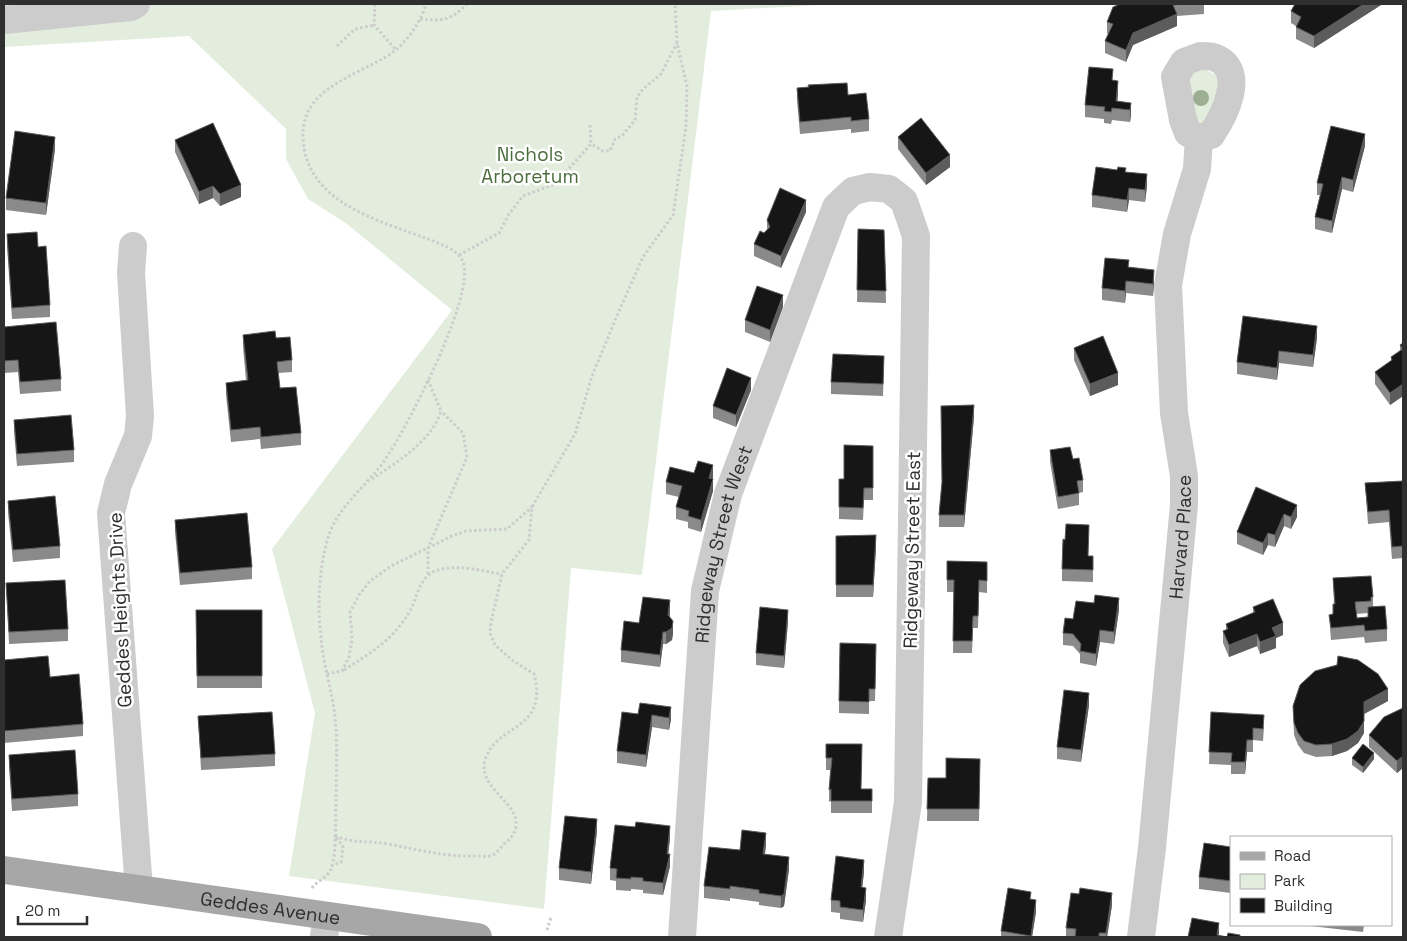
<svg xmlns="http://www.w3.org/2000/svg" width="1407" height="941" viewBox="0 0 1407 941" font-family="'Space Grotesk',sans-serif">
<style>
.green{fill:#e3eddd}
.lines{fill:none;stroke-linecap:round;stroke-linejoin:round}
.path{stroke:#ccc;stroke-width:3;stroke-dasharray:2.5 2.5;stroke-linecap:butt}
.minor{stroke:#ccc;stroke-width:28}
.major{stroke:#a7a7a7;stroke-width:28}
.tree{fill:#9caf93}
.wall{fill:#8a8a8a;fill-rule:evenodd}
.shaded-wall{fill:#5c5c5c}
.building{fill:#161616;stroke:#5c5c5c}
.labels{text-anchor:middle;dominant-baseline:central;stroke-width:5;stroke-linejoin:round;paint-order:stroke}
.park-label{font-size:19px;fill:#4b6d3b;stroke:#fff}
.street-label{font-size:19px;fill:#2f2f2f;stroke:#fff}
</style>
<rect width="100%" height="100%" fill="#fff"/>
<path class="green" d="M4,4H840L711,11L642,575L571,568L544,909L289,876L315,713L272,549L452,310L347,224L308,199L286,159V129L189,36L4,47Z
M1205,69L1217,76L1221,87L1206,123L1198,124L1188,78L1192,74Z"/>
<g class="lines">
<path class="path" d="M375,4L374,25L396,50
M420,19C443,21 450,21 467,4
M337,46L355,29L374,25
M590,125L591,144
M459,255L499,233L509,214L523,196L555,184L591,144L603,151H610L615,139L622,136L635,120L637,97L643,89L661,74L677,43
M372,479C397,462 432,441 441,411L428,380
M428,574V548L467,457L463,433L441,411
M344,670C370,653 390,642 407,616C417,602 418,575 438,570C458,564 482,571 502,574
M327,674L342,671L349,657L352,639L350,612L359,595L370,581L391,566L452,536L466,531L507,529L532,507
M335,836C355,844 368,840 388,844C420,850 444,857 478,856C483,856 489,857 493,855C497,852 501,848 504,844C510,839 515,834 516,826C519,802 477,788 485,760C496,723 549,732 534,674L512,660L495,645L490,633L491,622L502,574L529,540L532,507L575,434L592,376L619,311L643,257L673,215L686,127L687,86L677,43L675,4
M331,866L341,862L343,847L336,837
M312,888C317,881 328,877 331,869C337,852 335,823 336,804C336,776 338,746 335,717C332,690 323,664 321,637C317,605 319,565 329,535C339,505 367,486 384,461C406,430 476,295 463,262C458,249 440,244 428,239C377,220 305,202 303,137C301,84 365,75 397,49C410,37 421,21 426,4
M547,930L551,917"/>
<g class="minor">
<path d="M4,20L131,7L136,4"/>
<path d="M1200,56C1205,56 1212,56 1216,58C1247,72 1224,116 1211,135L1199,138L1188,133L1183,120L1175,77L1184,62Z"/>
<path d="M133,246L131,273L140,416L138,436L118,484L111,513L139,889"/>
<path d="M324,937L327,916"/>
<path id="s1" d="M682,937L705,591L728,494L836,207L853,191L870,187L889,189L904,201L916,236L908,802L888,937"/>
<path id="s2" d="M1141,937L1152,848L1184,505V476L1174,413L1168,285L1177,234L1197,169L1199,138"/>
</g>
<path class="major" id="s3" d="M4,870L478,937"/>
</g>
<circle class="tree" cx="1201" cy="98" r="8"/>
<path class="wall" d="M1120,4H1204V14L1177,16V26L1133,45L1126,62L1105,53V41L1108,34L1107,33V22Z
M1381,4V5L1314,48L1296,39V26L1291,23V11Z
M1113,81L1118,93L1117,101L1131,103V115L1130,122L1112,120L1111,124L1104,123V119L1085,117V105Z
M797,88L848,95L869,119V131L851,133V129L800,134L797,100Z
M898,137L950,167L926,185L898,149Z
M175,140L241,197L220,206L213,198L199,204L175,152Z
M1365,146L1353,192L1342,189L1332,233L1315,229V217L1320,195H1317V183Z
M55,149L46,215L6,210V198Z
M1126,172L1147,186L1145,202L1129,200L1127,212L1092,207V195Z
M806,212L781,268L754,256V244L767,229V220Z
M858,229L884,230L886,303L857,302Z
M7,234L38,247L50,305V317L12,319L7,246Z
M1129,268L1154,282L1153,296L1126,293L1125,303L1102,300V288Z
M783,307L770,342L745,332V320Z
M4,327L61,379V391L20,394L18,372L4,373Z
M243,335L276,338L292,360V372L278,373L280,388L301,433V445L261,449L260,439L231,442L226,395V383L246,380L243,347Z
M1317,338L1313,367L1279,363L1277,380L1237,374V362Z
M1403,343V396L1390,405L1375,384V372L1391,361V357L1400,350V345Z
M1074,348L1118,385L1090,396L1074,360Z
M884,368L883,396L831,394V382Z
M751,390L736,427L713,418V406Z
M974,417L964,527H939V515L942,484Z
M14,420L74,450V462L17,466L14,432Z
M873,446V500H864L863,520L839,519V479H844Z
M1050,450L1073,459L1083,480V492L1079,493V505L1058,509L1050,462Z
M694,473L713,477V491L701,532L688,528V522L676,519V507L679,497L666,494V482Z
M1403,481V558L1392,559L1389,522L1368,524L1365,483Z
M1256,487L1297,517L1291,529L1284,526L1275,547L1268,545L1263,555L1237,544V532Z
M8,501L60,546V558L13,562L8,513Z
M175,520L252,567V579L180,585L175,532Z
M836,536L876,547L873,597H836Z
M1088,556H1093V582L1062,581V569Z
M947,561L987,562V593L979,592L978,628H973L972,653H953L954,592H947Z
M1333,578L1373,597V606L1387,629V641L1365,643L1364,637L1331,640L1329,615L1333,614V604H1334ZM1368,613V617L1357,618L1356,614Z
M6,583L68,629V641L9,644Z
M1253,607L1283,635L1276,638V648L1260,654L1257,646L1229,657L1223,643V631L1226,630V624L1253,613Z
M196,610H262V688H197Z
M1119,610L1114,644L1100,642L1096,666L1080,663V654L1073,646L1063,645V633L1073,619Z
M670,612V617L673,633L672,640L666,644H663L660,667L621,662V650L639,623Z
M788,622L784,668L756,665V653Z
M876,656L875,701H869V714L839,713V701Z
M4,660L50,677L83,724V736L4,743Z
M1388,701L1364,714V733L1358,743L1347,751L1332,756L1316,757L1304,753L1298,745L1294,735L1293,706Z
M640,703L671,719L669,730L652,727L646,767L617,763V751L638,714Z
M1089,705L1081,762L1057,759V747Z
M1403,708V768L1397,773L1369,747V735Z
M1211,712L1264,727L1263,741L1253,740V752H1247L1245,774H1231V765L1209,764Z
M198,716L275,754V766L201,770Z
M826,744L861,789H872V813H831V801L829,802V790L830,770H826Z
M9,755L78,794V806L12,811L9,767Z
M1352,758L1374,759L1363,773L1352,765Z
M980,759L979,821H927L928,778H946Z
M597,831L591,884L559,880V868Z
M670,838L668,854L670,866L663,895L643,893V890L631,889V891L616,890V881L610,880V868Z
M766,845L765,854L789,869L784,906L781,908L759,905V902L730,898V901L704,898V886L740,850Z
M1231,847V893L1199,889V877Z
M864,872L862,888L866,900L863,922L840,919V913L831,912V900Z
M1112,905L1107,937H1066V928Z
M1036,912L1032,937H1001V931Z
M1302,925H1364L1363,932Z"/>
<path class="shaded-wall" d="M1364,4H1381V5L1314,48V36Z
M1177,14V26L1133,45L1126,62V50L1133,33Z
M1118,81V93L1117,108L1116,101Z
M1131,103V115L1130,122V110Z
M1365,134V146L1353,192V180Z
M55,137V149L46,215V203Z
M950,155V167L926,185V173Z
M1147,174V186L1145,202V190Z
M1342,177V189L1332,233V221Z
M241,185V197L220,206V194Z
M213,186V198L199,204V192Z
M1129,188V200L1127,212V200Z
M806,200V212L781,268V256Z
M1154,270V282L1153,296V284Z
M1126,281V293L1125,303V291Z
M783,295V307L770,342V330Z
M1317,326V338L1313,367V355Z
M1279,351V363L1277,380V368Z
M1118,373V385L1090,396V384Z
M751,378V390L736,427V415Z
M1403,384V396L1390,405V393Z
M974,405V417L964,527V515Z
M713,465V477L709,490V478Z
M713,479V491L701,532V520Z
M1297,505V517L1291,529V517Z
M1284,514V526L1275,547V535Z
M1268,533V545L1263,555V543Z
M876,535V547L873,597V585Z
M1119,598V610L1114,644V632Z
M670,600V612L668,627V615Z
M788,610V622L784,668V656Z
M673,621V633L672,640L666,644V632Z
M1283,623V635L1276,638V648L1260,654V642L1272,628Z
M1100,630V642L1096,666V654Z
M663,632V644L660,667V655Z
M1257,634V646L1229,657V645Z
M1388,689V701L1364,714V702Z
M1089,693V705L1081,762V750Z
M671,707V719L669,730V718Z
M652,715V727L646,767V755Z
M1364,721V733L1358,743L1347,751L1332,756V744Z
M1247,740V752L1245,774V762Z
M1374,753V759L1363,773V767Z
M1403,756V768L1397,773V761Z
M597,819V831L591,884V872Z
M670,826V838L667,866V854Z
M766,833V845L763,866V854Z
M670,854V866L663,895V883Z
M789,857V869L784,906L781,908V896Z
M864,860V872L861,899V887Z
M866,888V900L863,922V910Z
M1112,893V905L1107,937H1106Z
M1036,900V912L1032,937H1031Z
M1219,923V935L1218,937H1217Z"/>
<path class="building" d="M1120,4H1184L1173,5L1177,14L1133,33L1126,50L1105,41L1113,24L1107,22L1113,7Z
M1295,4H1364L1314,36L1296,27L1301,17L1291,11Z
M1089,67L1113,69L1112,80L1118,81L1116,101L1131,103L1130,110L1112,108L1111,112L1104,111L1105,107L1085,105Z
M847,83L848,95L866,93L869,119L851,121V117L800,122L797,88L809,87L808,85Z
M921,118L950,155L926,173L898,137Z
M213,123L241,185L220,194L213,186L199,192L175,140Z
M1331,126L1365,134L1353,180L1342,177L1332,221L1315,217L1323,184L1317,183Z
M15,131L55,137L46,203L6,198Z
M1096,167L1117,170L1118,167L1126,168L1125,172L1147,174L1145,190L1129,188L1127,200L1092,195Z
M780,188L806,200L781,256L754,244L760,231L764,233L770,227L767,220Z
M858,229L884,230L886,291L857,290Z
M37,232L38,247L46,246L50,305L12,308L7,234Z
M1105,258L1129,260L1128,267L1154,270L1153,284L1126,281L1125,291L1102,288Z
M757,286L783,295L770,330L745,320Z
M1243,316L1317,326L1313,355L1279,351L1277,368L1237,362Z
M56,322L61,379L20,382L18,360L4,361V327Z
M275,331L276,338L290,337L292,360L277,362L280,388L296,387L301,433L261,437L260,427L231,430L226,383L248,380L243,335Z
M1103,336L1118,373L1090,384L1074,348Z
M1403,343V384L1390,393L1375,372L1392,360L1391,357L1403,349L1400,345Z
M833,354L884,356L883,384L831,382Z
M727,368L751,378L736,415L713,406Z
M974,405L964,515H939L942,482L941,406Z
M71,415L74,450L17,454L14,420Z
M844,445L873,446V488H864L863,508L839,507V479H844Z
M1070,447L1073,459L1079,458L1083,480L1077,481L1079,493L1058,497L1050,450Z
M698,461L713,465L709,478L713,479L701,520L688,516L689,511L676,507L682,486L666,482L670,467L694,473Z
M1403,481V546L1392,547L1389,510L1368,512L1365,483Z
M1256,487L1297,505L1291,517L1284,514L1275,535L1268,533L1263,543L1237,532Z
M55,496L60,546L13,550L8,501Z
M247,513L252,567L180,573L175,520Z
M1066,524L1089,525L1088,556H1093V570L1062,569L1063,539L1065,540Z
M876,535L873,585H836V536Z
M947,561L987,562V581L979,580L978,616H973L972,641H953L954,580H947Z
M1371,576L1373,597H1371V601L1355,602L1357,618L1368,617V607L1385,606L1387,629L1365,631L1364,625L1331,628L1329,615L1333,614V604H1335L1333,578Z
M65,580L68,629L9,632L6,583Z
M1095,595L1119,598L1114,632L1100,630L1096,654L1080,651L1081,644L1073,634L1063,633L1065,618L1073,619L1076,601L1094,603Z
M643,597L670,600L668,615L673,621L672,628L666,632H663L660,655L621,650L624,621L639,623Z
M1273,599L1283,623L1272,628L1276,636L1260,642L1257,634L1229,645L1223,631L1228,629L1226,624L1255,612L1253,607Z
M760,607L788,610L784,656L756,653Z
M196,610H262V676H197Z
M840,643L876,644L875,689H869V702L839,701Z
M48,656L50,677L79,674L83,724L4,731V660Z
M1338,656L1358,660L1378,674L1388,689L1364,702V721L1358,731L1347,739L1332,744L1316,745L1304,741L1298,733L1294,723L1293,706L1300,685L1315,671L1337,665Z
M1064,690L1089,693L1081,750L1057,747Z
M640,703L671,707L669,718L652,715L646,755L617,751L622,712L638,714Z
M1403,708V756L1397,761L1369,735L1384,717Z
M272,712L275,754L201,758L198,716Z
M1211,712L1264,715L1263,729L1253,728V740H1247L1245,762H1231L1232,753L1209,752Z
M826,744H862L861,789H872V801H831V789L829,790L832,758H826Z
M1363,744L1374,753L1363,767L1352,758Z
M75,750L78,794L12,799L9,755Z
M946,758L980,759L979,809H927L928,778H946Z
M565,816L597,819L591,872L559,868Z
M636,822L670,826L667,854H670L663,883L643,881V878L631,877V879L616,878L617,869L610,868L615,825L635,827Z
M742,830L766,833L763,854L789,857L784,894L781,896L759,893V890L730,886V889L704,886L709,847L740,850Z
M1204,843L1231,847V881L1199,877Z
M836,856L864,860L861,887L866,888L863,910L840,907V901L831,900Z
M1008,888L1031,892L1030,899L1036,900L1031,936L1001,931Z
M1080,888L1112,893L1106,933H1099V937H1075L1076,929L1066,928L1071,893L1079,894Z
M1192,918L1219,923L1217,935L1227,937H1188Z
M1228,933L1240,935V937H1227Z"/>
<g class="labels">
<g class="park-label">
<text x="530" y="154">Nichols<tspan x="530" dy="22">Arboretum</tspan></text>
</g>
<g class="street-label">
<text stroke="none"><textPath href="#s2" startOffset="402">Harvard Place</textPath></text>
<text stroke="none"><textPath href="#s1" startOffset="396">Ridgeway Street West</textPath></text>
<text transform="translate(912 550) rotate(-89)">Ridgeway Street East</text>
<text transform="translate(120 610) rotate(-93)">Geddes Heights Drive</text>
<text stroke="none"><textPath href="#s3" startOffset="269">Geddes Avenue</textPath></text>
</g>
</g>
<rect width="1407" height="941" fill="none" stroke="#2f2f2f" stroke-width="10"/>
<rect x="1230" y="836" width="162" height="90" fill="#ffffff" stroke="#acacac"/>
<rect x="1240" y="852" width="25" height="8" fill="#a7a7a7" stroke="#acacac"/>
<text x="1274" y="861" font-size="15" fill="#2f2f2f">Road</text>
<rect x="1240" y="874" width="25" height="15" fill="#e3eddd" stroke="#acacac"/>
<text x="1274" y="886" font-size="15" fill="#2f2f2f">Park</text>
<rect x="1240" y="898" width="25" height="15" fill="#161616" stroke="#acacac"/>
<text x="1274" y="911" font-size="15" fill="#2f2f2f">Building</text>
<path d="M18 916v8h69v-8" fill="none" stroke="#2f2f2f" stroke-width="2.5"/>
<text x="25" y="916" font-size="15" fill="#2f2f2f" stroke="#ffffff" stroke-width="4" paint-order="stroke">20 m</text>
</svg>
